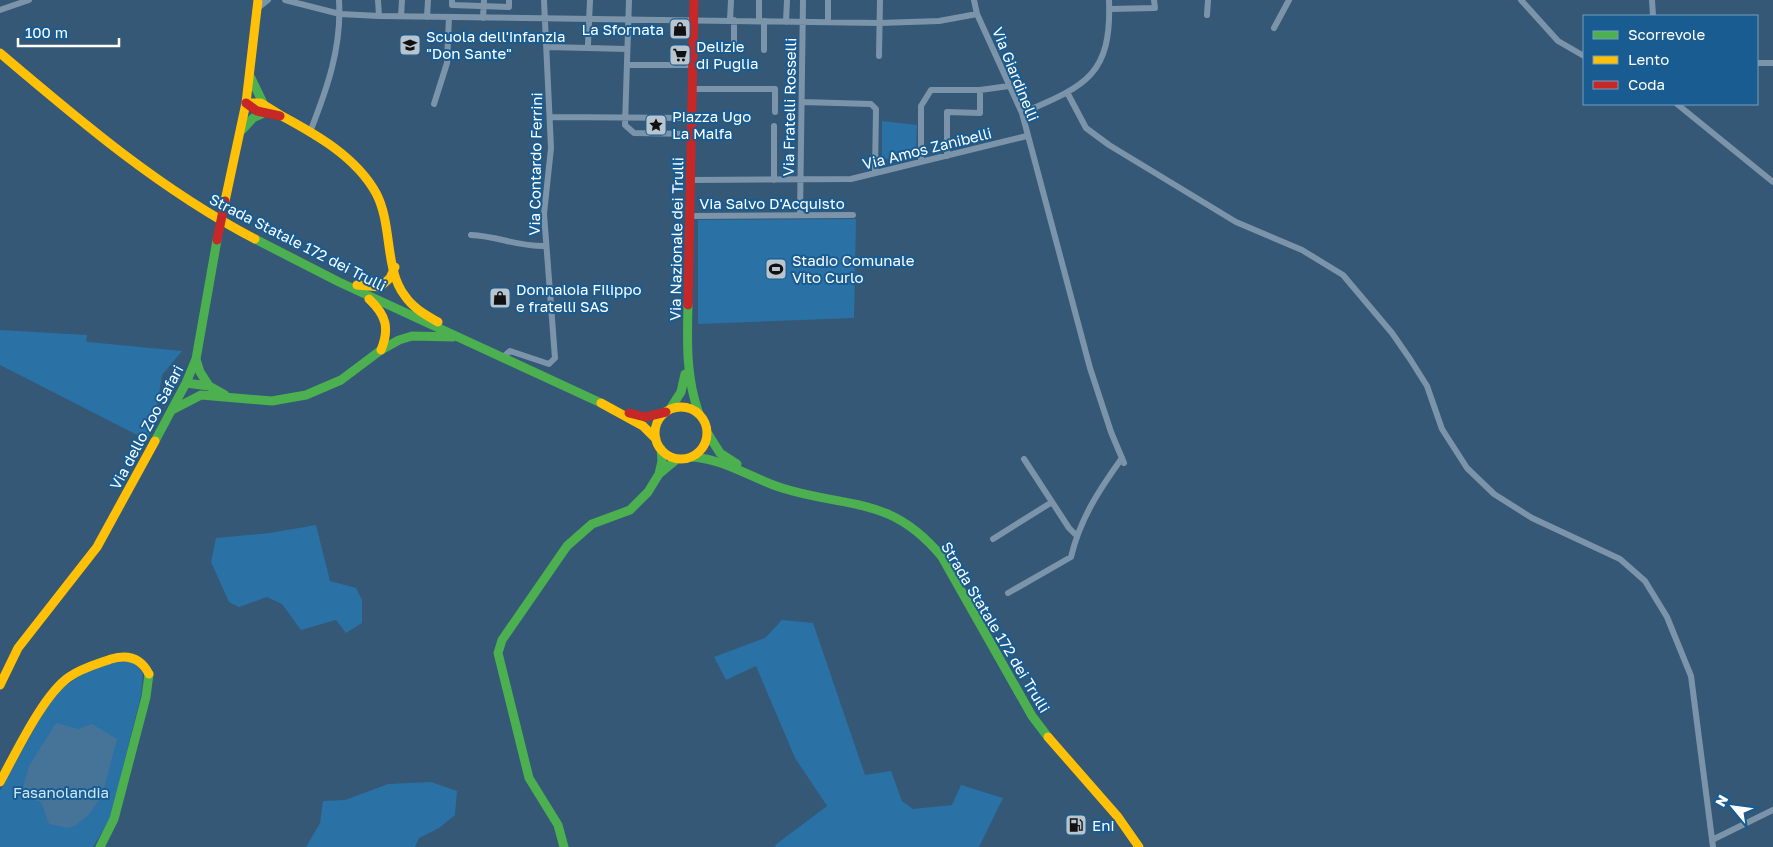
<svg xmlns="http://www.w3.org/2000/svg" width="1773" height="847" viewBox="0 0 1773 847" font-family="'Golos Text',sans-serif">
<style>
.green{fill:#2a71a6}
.water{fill:#467499}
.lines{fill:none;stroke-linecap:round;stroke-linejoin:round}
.street{stroke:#7c94a9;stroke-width:6}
.fast{stroke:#4caf50;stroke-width:9}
.slow{stroke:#ffc107;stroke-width:9}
.jam{stroke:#c62828;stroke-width:9}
.jam-bridge{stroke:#c62828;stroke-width:9}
.labels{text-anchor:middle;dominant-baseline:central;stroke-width:4;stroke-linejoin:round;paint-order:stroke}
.poi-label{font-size:15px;fill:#fff;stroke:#195c91;text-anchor:start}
.street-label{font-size:15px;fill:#fff;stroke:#195c91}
.park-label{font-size:15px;fill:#cee8fb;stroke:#195c91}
</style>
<rect width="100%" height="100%" fill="#345876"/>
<path class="green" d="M882,121L917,125L916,153L882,160Z
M856,219L854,318L698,324V220Z
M0,330L87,335L86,341L88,342L182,351L162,375L155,419L149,431V441L0,365Z
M316,525L330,581L356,588L362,600V623L346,633L336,620L301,630L282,604L267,597L239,607L229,602L211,562L216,538L270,533Z
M782,620L813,623L865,775L891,771L902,801L913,809L952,805L961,785L1003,798L979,847H776L775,845L827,806L795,758L756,666L726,680L714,657L765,638Z
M119,660L135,663L143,673L141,695L110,819L93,847H0V791L43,713L61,689L87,671Z
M431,782L457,791L455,815L439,828L419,838L415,847H306L320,823L323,801L345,800L388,784Z"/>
<path class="water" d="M56,723L78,729L92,724L117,739L104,788L99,800L89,814L75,826L67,828L49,824L41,802L22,797L21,795L29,766Z"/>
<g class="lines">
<path class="street" d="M285,0L340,14L379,16L880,23L939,21L977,14
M378,0L379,16
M452,0V5L509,7V0
M629,0L625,125L634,133L691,134
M974,0L977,14L1022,113L1090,368L1111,432L1124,463
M1521,0L1558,41L1584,56
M1652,0L1653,16
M258,8L268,0
M1110,9L1155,8L1154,0
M0,10L29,0
M1207,15L1208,0
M401,16L402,0
M427,17L428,0
M483,18L484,0
M730,20L731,0
M759,21V0
M828,21V0
M786,22L787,0
M1274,28L1289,0
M588,44L590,0
M548,47L627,49
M734,49V20
M764,50V21
M879,56L880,0
M1757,63H1773
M627,65H693
M692,89H775V112
M1068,94L1086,128L1109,145L1236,222L1302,250L1343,275L1392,333L1410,359L1427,386L1442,429L1467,468L1494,494L1532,518L1620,559L1645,581L1667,617L1691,676L1713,847
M802,102L871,104L876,109L875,172
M434,104L447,63L449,17
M1677,104L1773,182
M1022,113C1085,86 1112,76 1109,0
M551,117L691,118
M310,132C327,89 342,47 339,0
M947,156V112L980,113V90
M921,161V106L931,90H980L1009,86
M691,180L851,179L1027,136
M774,180V126
M800,214L803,0
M691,216L853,215
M471,235C498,236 518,247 546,246
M503,357L510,351L549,364L555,358L544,214L551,148L544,0
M1024,459L1069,528L1076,535
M993,539L1052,502
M1008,593L1071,557C1080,519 1099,490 1122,458
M1712,840L1773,810"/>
<path class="fast" d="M251,78L263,103
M242,130L253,118L262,114
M255,239L339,282L601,403
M688,305C687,343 686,378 699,414
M196,359L200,372L209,386
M186,383L209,386L225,395
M174,409L201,395L272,401L306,395L341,380L381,350L399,340L412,336L453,337
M670,409L681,392L685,374
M708,434L720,453L737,464
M155,441L186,383L196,359L217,240
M661,449L662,461L659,474L677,459
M692,457C724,459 751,478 782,488C849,509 891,495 942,557L1032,716L1048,737
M100,847L114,819L146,697L149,674
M564,847L558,825L529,778L498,653L502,640L567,546L592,524L630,510L648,492L659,474"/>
<path class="slow" d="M0,53C80,121 161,190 255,239
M246,103H261L282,116
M282,116C317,135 356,157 376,193C393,225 384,269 405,296C413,308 426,315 438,322
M225,201L246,103L258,0
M357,285L380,287L390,278L395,267
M369,299C386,315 390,328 381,350
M601,403L643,426L656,439
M655 433a26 26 0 1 1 52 0a26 26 0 1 1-52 0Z
M0,685L18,648L97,547L155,441
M1048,737L1118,817L1139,847
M0,782C16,753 43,695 69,677C82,668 97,664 111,659C128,654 141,658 149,674"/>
<path class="jam" d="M246,103L257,111L280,116
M688,305L694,0
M629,413L645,417L666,412"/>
<path class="jam-bridge" d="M217,240L225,201"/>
</g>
<defs>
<g id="shop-square" transform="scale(1.125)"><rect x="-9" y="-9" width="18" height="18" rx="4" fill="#b8c5cf" stroke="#195c91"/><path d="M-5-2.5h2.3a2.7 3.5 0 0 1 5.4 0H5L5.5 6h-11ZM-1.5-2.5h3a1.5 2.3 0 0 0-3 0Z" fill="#111"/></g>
<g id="school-square" transform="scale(1.125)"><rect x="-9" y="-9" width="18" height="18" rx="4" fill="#b8c5cf" stroke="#195c91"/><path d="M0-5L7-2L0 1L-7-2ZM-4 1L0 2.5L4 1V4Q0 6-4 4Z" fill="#111"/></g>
<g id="supermarket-square" transform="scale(1.125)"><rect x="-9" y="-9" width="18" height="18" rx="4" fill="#b8c5cf" stroke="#195c91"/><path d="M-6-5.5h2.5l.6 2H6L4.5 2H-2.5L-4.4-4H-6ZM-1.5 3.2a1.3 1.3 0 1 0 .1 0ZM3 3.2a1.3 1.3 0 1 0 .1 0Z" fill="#111"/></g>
<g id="sight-square" transform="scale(1.125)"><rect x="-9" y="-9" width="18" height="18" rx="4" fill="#b8c5cf" stroke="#195c91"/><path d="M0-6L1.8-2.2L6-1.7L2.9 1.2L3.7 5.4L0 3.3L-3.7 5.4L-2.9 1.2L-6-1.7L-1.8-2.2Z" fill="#111"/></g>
<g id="stadium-square" transform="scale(1.125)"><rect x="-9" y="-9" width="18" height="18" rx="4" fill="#b8c5cf" stroke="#195c91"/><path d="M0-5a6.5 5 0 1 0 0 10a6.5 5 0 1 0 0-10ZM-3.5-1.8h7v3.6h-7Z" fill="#111"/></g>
<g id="fuel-square" transform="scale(1.125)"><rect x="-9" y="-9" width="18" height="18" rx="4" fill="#b8c5cf" stroke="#195c91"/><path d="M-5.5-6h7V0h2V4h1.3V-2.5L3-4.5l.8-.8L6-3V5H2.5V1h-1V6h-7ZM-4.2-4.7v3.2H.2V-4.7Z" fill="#111"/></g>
</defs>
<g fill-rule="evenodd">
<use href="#shop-square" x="680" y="29"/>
<use href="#school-square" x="410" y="45"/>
<use href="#supermarket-square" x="680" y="55"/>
<use href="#sight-square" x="656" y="125"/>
<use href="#stadium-square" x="776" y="269"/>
<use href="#shop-square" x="500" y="298"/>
<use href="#fuel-square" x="1076" y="825"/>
</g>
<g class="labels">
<g class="poi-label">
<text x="664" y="29" text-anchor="end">La Sfornata</text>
<text x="426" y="36">Scuola dell'infanzia<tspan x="426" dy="17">"Don Sante"</tspan></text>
<text x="696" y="46">Delizie<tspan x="696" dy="17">di Puglia</tspan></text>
<text x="672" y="116">Piazza Ugo<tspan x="672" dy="17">La Malfa</tspan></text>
<text x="792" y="260">Stadio Comunale<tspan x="792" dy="17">Vito Curlo</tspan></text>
<text x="516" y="289">Donnaloia Filippo<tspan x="516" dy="17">e fratelli SAS</tspan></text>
<text x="1092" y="825">Eni</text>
</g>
<g class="street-label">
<text transform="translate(1016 74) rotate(68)">Via Giardinelli</text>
<text transform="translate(789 107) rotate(-89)">Via Fratelli Rosselli</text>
<text transform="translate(927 148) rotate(-14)">Via Amos Zanibelli</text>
<text transform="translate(535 164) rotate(-89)">Via Contardo Ferrini</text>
<text x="772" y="203">Via Salvo D'Acquisto</text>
<text transform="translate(676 239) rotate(-89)">Via Nazionale dei Trulli</text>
<text transform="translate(298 242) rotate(27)">Strada Statale 172 dei Trulli</text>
<text transform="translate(146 427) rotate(-62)">Via dello Zoo Safari</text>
<text transform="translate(996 627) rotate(59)">Strada Statale 172 dei Trulli</text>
</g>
<g class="park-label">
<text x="61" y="792">Fasanolandia</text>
</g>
</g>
<rect x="1583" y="15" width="175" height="90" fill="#195c91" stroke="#759dbd"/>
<rect x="1593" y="31" width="25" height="8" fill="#4caf50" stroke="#759dbd"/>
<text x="1628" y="40" font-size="15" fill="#ffffff">Scorrevole</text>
<rect x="1593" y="56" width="25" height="8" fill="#ffc107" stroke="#759dbd"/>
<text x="1628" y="65" font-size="15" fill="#ffffff">Lento</text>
<rect x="1593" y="81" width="25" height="8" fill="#c62828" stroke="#759dbd"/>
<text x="1628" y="90" font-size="15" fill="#ffffff">Coda</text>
<g transform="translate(1733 807) rotate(299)" stroke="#195c91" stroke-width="4" paint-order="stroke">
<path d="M0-4L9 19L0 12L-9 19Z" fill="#ffffff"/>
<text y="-8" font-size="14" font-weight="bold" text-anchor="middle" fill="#ffffff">N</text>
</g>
<path d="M18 38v8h101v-8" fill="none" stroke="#ffffff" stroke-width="2.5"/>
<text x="25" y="38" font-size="15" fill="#ffffff" stroke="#195c91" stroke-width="4" paint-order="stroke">100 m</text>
</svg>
